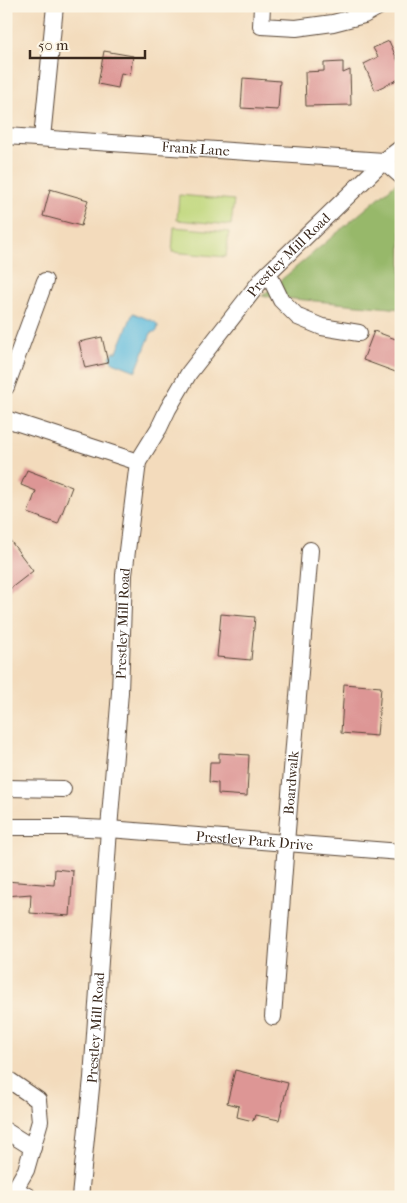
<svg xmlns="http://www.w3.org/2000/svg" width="407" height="1203" viewBox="0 0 407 1203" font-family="'IM FELL French Canon',serif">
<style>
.green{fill:#bfd77b;stroke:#7d804c}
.forest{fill:#97b86b;stroke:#697144}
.water{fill:#61bcde;stroke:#4e737e}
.building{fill:#dd9695}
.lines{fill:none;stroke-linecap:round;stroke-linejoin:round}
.minor-casing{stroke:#574536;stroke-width:18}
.minor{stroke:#fff;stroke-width:16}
.labels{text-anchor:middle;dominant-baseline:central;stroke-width:4.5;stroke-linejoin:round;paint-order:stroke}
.street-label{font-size:14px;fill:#3b2a1e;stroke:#fcf5e5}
</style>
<rect width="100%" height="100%" fill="#fcf5e5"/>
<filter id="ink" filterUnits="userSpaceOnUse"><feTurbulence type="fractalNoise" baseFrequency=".02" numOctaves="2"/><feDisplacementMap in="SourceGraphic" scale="10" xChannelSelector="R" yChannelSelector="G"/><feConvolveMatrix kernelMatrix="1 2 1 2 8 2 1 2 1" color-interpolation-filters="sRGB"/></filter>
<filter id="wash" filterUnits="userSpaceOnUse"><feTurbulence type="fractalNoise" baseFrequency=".0096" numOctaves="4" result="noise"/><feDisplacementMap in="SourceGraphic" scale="20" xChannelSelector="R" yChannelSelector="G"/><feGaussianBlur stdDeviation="1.12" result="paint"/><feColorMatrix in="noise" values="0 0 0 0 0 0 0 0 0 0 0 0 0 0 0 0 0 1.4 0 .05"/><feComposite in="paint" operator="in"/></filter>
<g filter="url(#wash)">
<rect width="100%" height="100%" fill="#f3dbbc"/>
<path class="green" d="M179,195L234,200L231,225L177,220Z
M174,227L229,232L226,257L172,252Z"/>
<path class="forest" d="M401,179V309L262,296Z"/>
<path class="water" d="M133,313L155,322L158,326L157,331L151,333L136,371L113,362L111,360L110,356L114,352H117Z"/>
<g id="blocks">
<path class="building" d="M389,41L401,68V78L375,90L364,64L378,57L373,48Z
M104,51L133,56L130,75L121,73L118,88L98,84Z
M343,62V73L350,70L351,105L306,106L305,72L324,71V63Z
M243,78L280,81L278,110L241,108Z
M50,189L88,200L81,226L43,216Z
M374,331L401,341V374L363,360Z
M102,337L108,363L85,368L79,342Z
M27,470L72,487L58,524L28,513L36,491L21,485Z
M6,535L33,571L6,592Z
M221,614L255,617L251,660L217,657Z
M344,684L381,687L377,736L341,733Z
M219,753L249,755L247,796L218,794V783L209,782L210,762H219Z
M55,869L73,871L70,916L30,913L31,894L6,896V881L54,885Z
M235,1070L288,1083L279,1120L255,1115L253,1121L237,1117L239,1106L227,1103Z"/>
</g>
</g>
<g filter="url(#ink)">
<use href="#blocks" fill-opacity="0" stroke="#574536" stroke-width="1"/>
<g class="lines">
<g class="minor-casing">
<g id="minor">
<path d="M262,6L261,26L296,28L333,23L364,15L380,6"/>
<path id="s1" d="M6,136L384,161L401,176"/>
<path d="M42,138L55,6"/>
<path d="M268,273L281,300L298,317L322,327L359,333"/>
<path d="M6,387L45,281"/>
<path d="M6,419L138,462"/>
<path d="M6,788L63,789"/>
<path id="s2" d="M6,827H66L109,829L401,852"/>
<path id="s3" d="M273,1017L286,843L310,550"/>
<path d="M6,1078L38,1100L40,1121L26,1170L15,1189L29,1197"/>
<path d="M6,1131L33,1148"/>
<path id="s4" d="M80,1197L92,1078L109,829L120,692L124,575L138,462L159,428L168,409L189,373L263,278L384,161L401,148"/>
</g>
</g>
<use href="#minor" class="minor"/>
</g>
</g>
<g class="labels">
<g class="street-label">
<text stroke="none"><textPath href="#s1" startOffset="190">Frank Lane</textPath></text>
<text stroke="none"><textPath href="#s4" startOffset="995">Prestley Mill Road</textPath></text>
<text stroke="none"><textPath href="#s4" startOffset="575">Prestley Mill Road</textPath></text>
<text stroke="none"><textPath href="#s3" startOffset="235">Boardwalk</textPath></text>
<text stroke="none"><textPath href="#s2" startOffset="249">Prestley Park Drive</textPath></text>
<text stroke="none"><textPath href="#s4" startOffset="170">Prestley Mill Road</textPath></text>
</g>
</g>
<rect width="407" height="1203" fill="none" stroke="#fcf5e5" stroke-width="25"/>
<path d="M30 50v8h115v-8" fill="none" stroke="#3b2a1e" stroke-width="2.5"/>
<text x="38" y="50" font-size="15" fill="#3b2a1e" stroke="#fcf5e5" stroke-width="4" paint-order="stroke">50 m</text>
</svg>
